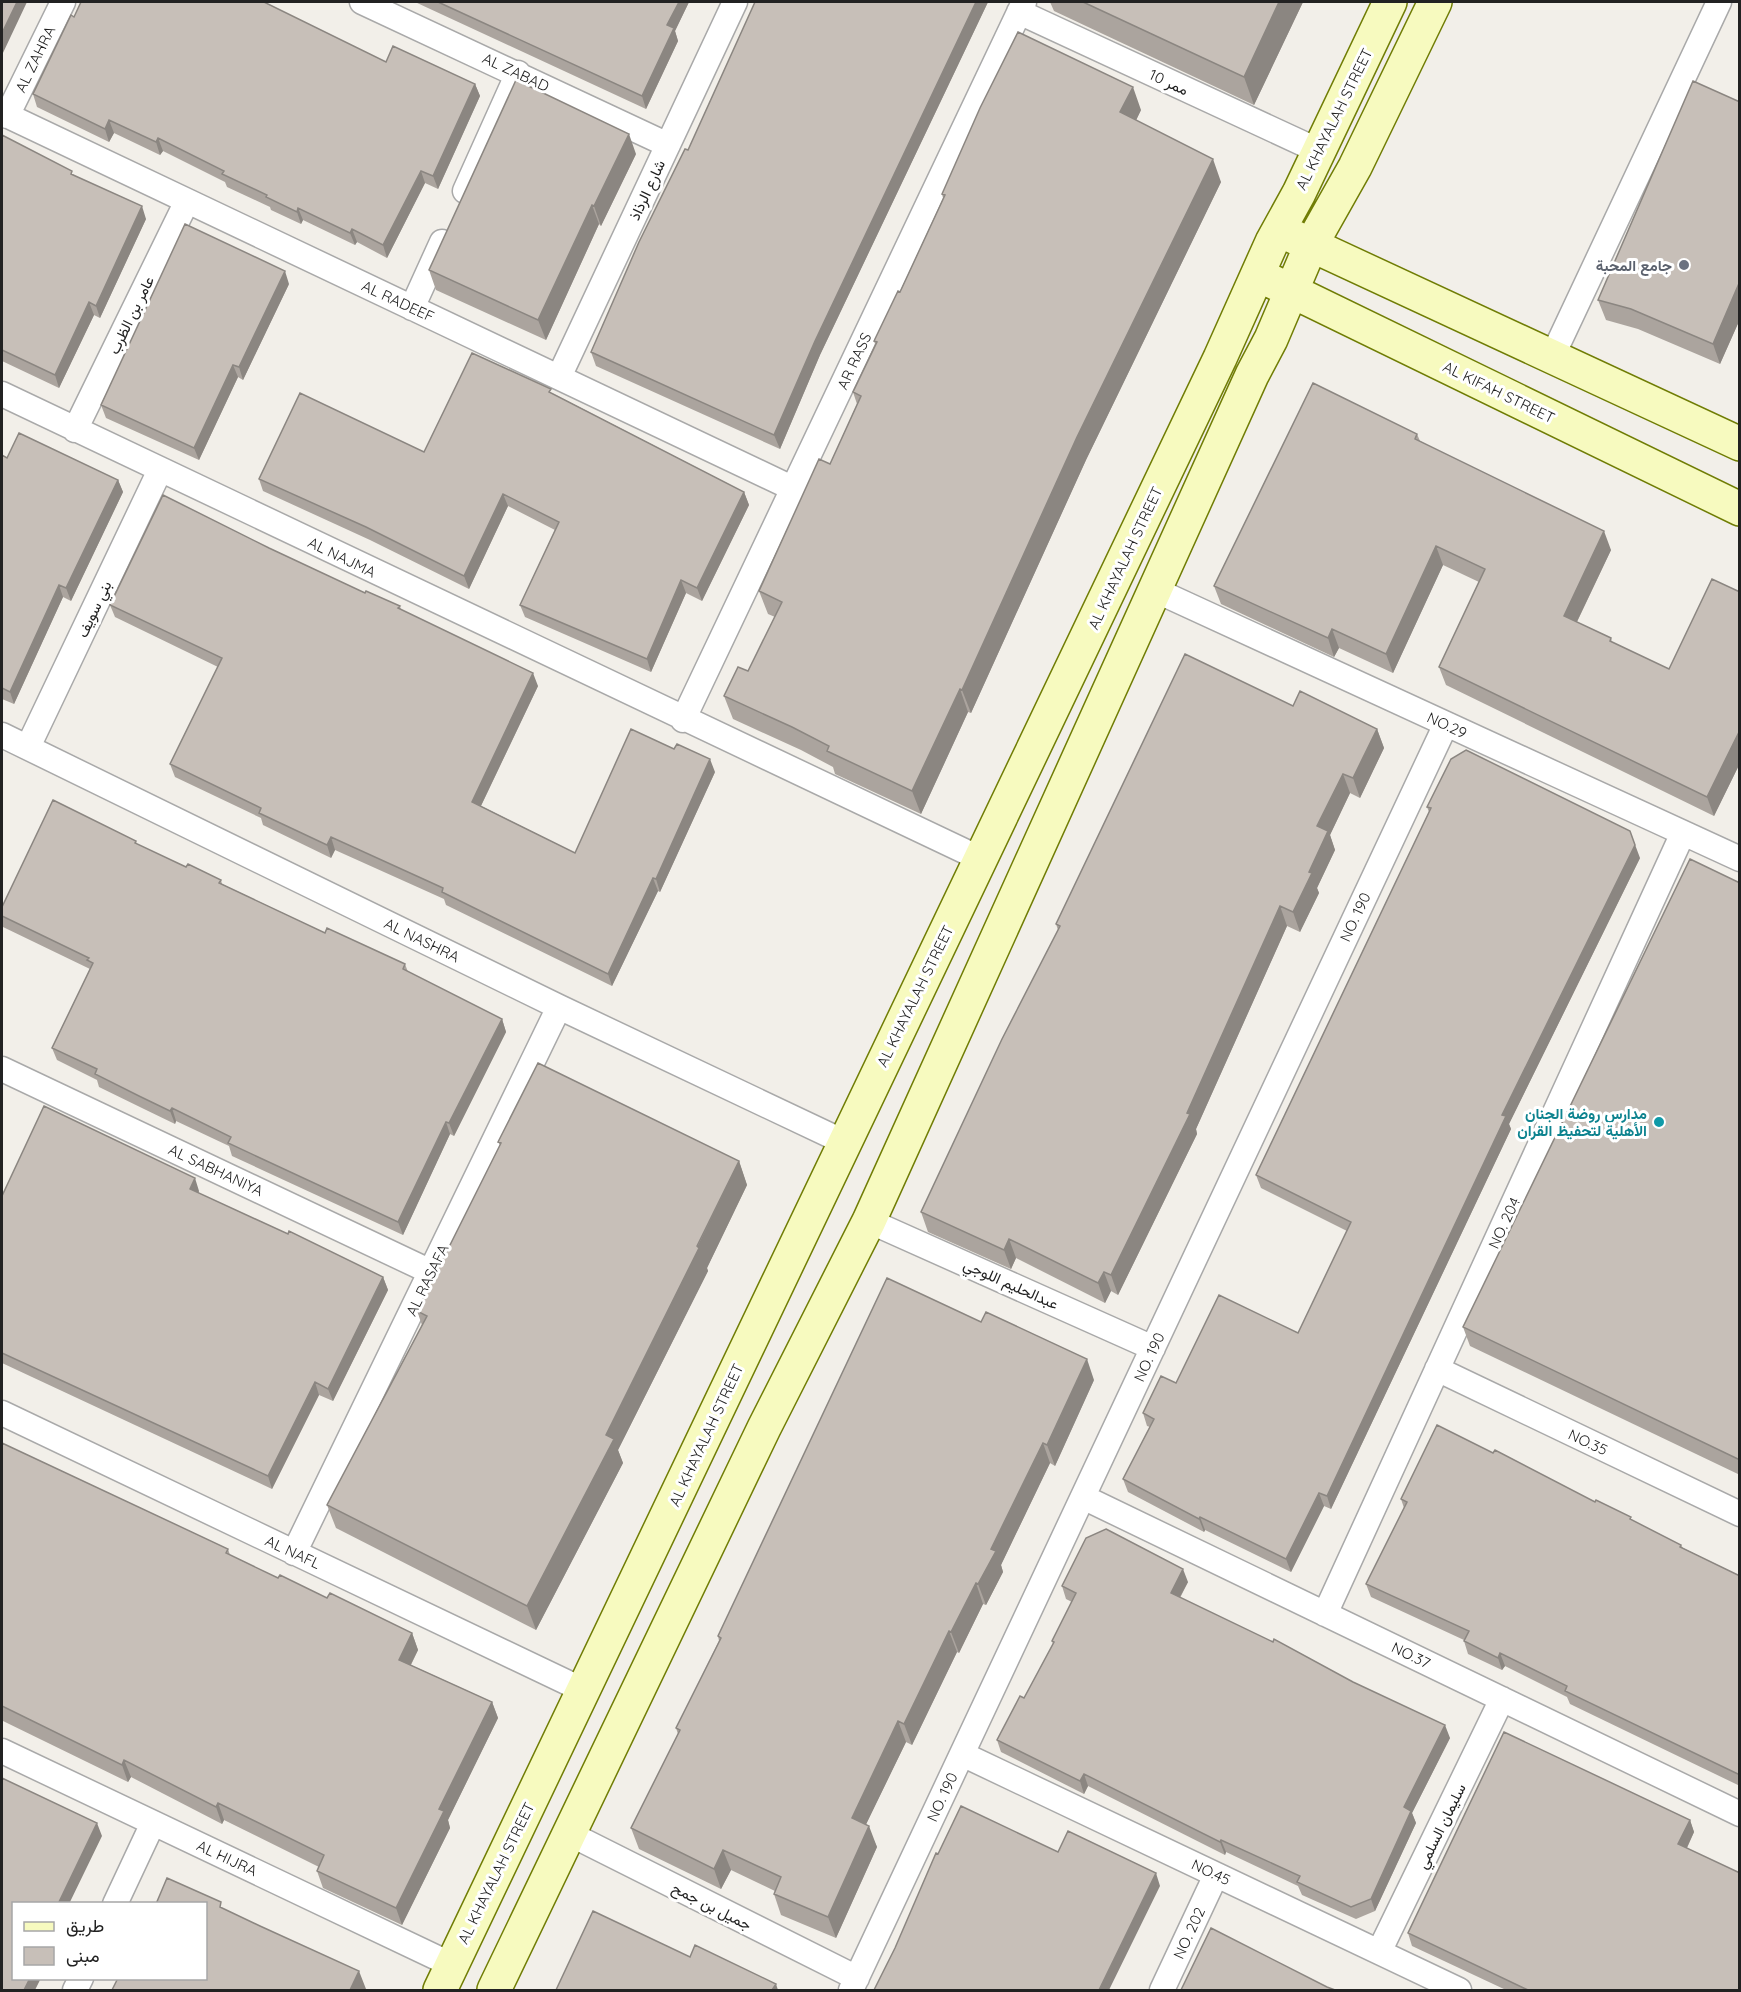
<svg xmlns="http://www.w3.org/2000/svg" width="1741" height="1992" viewBox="0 0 1741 1992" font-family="Quicksand,Vazirmatn,sans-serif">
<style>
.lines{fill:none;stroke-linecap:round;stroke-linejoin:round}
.street-casing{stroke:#a9a9a9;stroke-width:27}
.secondary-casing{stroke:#707d05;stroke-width:36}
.street{stroke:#fff;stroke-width:24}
.secondary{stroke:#f7fabf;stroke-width:33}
.wall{fill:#aba49e}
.shaded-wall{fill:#8b8681}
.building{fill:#c7bfb8;stroke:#8b8681;stroke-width:1.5}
.worship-dot{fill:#6b7280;stroke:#fff;stroke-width:2}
.culture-dot{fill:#0f9aa8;stroke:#fff;stroke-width:2}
.labels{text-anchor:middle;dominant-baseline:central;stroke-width:6;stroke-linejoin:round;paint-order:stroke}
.street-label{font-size:15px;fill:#222;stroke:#fff}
.worship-label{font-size:15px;font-weight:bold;fill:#5b616d;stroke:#fff;text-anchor:end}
.culture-label{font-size:15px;font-weight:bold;fill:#0d838f;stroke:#fff;text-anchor:end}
</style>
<rect width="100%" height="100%" fill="#f2efe9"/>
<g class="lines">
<g class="street-casing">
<path id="street" d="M362,2L668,145
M1019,12L1319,151
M2,113L794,489
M7,116L63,2
M465,191L518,73
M412,308L442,242
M1552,357L1719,2
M559,377L735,2
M2,394L981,859
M75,430L187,201
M1155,590L1740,859
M683,720L1024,2
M2,735L559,1007L844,1142
M28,747L160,470
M2,1069L431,1272
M869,1221L1153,1348
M1437,1369L1740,1514
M2,1413L585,1691
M1083,1497L1740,1814
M294,1553L559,1007
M1325,1614L1683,833
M2,1751L452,1965
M962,1754L1459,1990
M568,1833L857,1978
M115,1904L153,1823
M1379,1952L1502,1699
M75,1990L81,1978
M851,1990L1446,724
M1162,1990L1216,1875"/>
</g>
<g class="secondary-casing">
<path id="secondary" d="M1292,236L1740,444
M1271,281L1740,509
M440,1990L1220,358L1272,242L1299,193L1390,2
M494,1990L764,1428L869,1221L1252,375L1271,339L1311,245L1355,167L1435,2"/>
</g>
<use href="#street" class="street"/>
<use href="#secondary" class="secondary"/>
</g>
<path class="wall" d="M415,2H689L675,31L678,41L646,109Z
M755,2H988L820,355L780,449L596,366L591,352L688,150Z
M1050,2H1303L1254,105L1054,11Z
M74,17L386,62L475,84L480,96L438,189L425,183L387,258L357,242L355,245L303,220L301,224L271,210L270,207L227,187L225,182L163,151L160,155L114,133L109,142L37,107L33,94Z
M1740,102V319L1720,364L1638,329L1606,320L1598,300Z
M1141,110L1136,120L1221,182L1086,460L971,713L968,712L921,814L835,774L833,767L801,750L733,719L724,696L748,671L775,617L768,614L759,591L830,464L857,404L853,392L875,344L874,341L900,292L943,198L942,194Z
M2,135L74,175L146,219L100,318L94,315L59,388L2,361Z
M636,154L601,226L599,224L546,340L436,290L429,270Z
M289,284L243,380L238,377L199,460L106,418L101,405Z
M552,393L744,492L749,505L702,601L686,593L651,672L525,617L520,605L555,530L508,506L469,589L370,540L263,491L259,479L424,452Z
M1417,434L1420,441L1611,550L1577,622L1611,638L1612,642L1669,669L1740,592V763L1714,816L1446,685L1439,667L1479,582L1443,565L1393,673L1339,648L1334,657L1221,604L1214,586Z
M2,455L7,458L118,480L123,492L71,601L63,597L14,704L2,699Z
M269,548L365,593L400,606L401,610L538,686L481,806L575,853L715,772L660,892L658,891L612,986L446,905L444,899L335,850L331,858L263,825L261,818L175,777L170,764L218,667L115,617L110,605Z
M1293,706L1377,729L1384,748L1360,798L1350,793L1330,835L1335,850L1317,888L1319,893L1300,932L1287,926L1196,1129L1197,1134L1118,1295L1111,1291L1105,1303L1016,1258L1011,1269L928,1232L921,1212L1058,930L1056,924Z
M1427,807L1640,858L1509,1124L1511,1129L1331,1509L1324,1506L1291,1572L1205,1530L1204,1532L1128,1492L1123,1479L1150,1427L1147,1426L1143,1413L1176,1383L1298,1333L1347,1231L1261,1188L1256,1175L1429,812Z
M136,841L137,844L186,867L221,880L222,884L325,933L405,964L408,972L502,1019L506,1032L454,1136L450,1134L403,1235L232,1156L229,1146L176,1121L175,1124L144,1109L99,1087L97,1080L57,1060L52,1048L90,969L3,927L2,924V907Z
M1740,883V1475L1470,1346L1463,1327Z
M498,1142L739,1161L747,1185L707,1268L708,1271L618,1450L623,1463L536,1630L336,1528L327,1505L422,1325L417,1311L500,1145Z
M199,1191L198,1193L383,1277L388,1290L333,1401L319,1395L272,1489L2,1363V1196Z
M1094,1380L1055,1466L1050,1463L1001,1565L1003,1572L986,1605L983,1604L959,1653L957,1652L912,1745L906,1742L866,1824L877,1847L836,1938L781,1915L774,1894L775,1891L731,1870L721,1889L639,1849L631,1828L678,1734L676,1728L719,1641L718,1636Z
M2,1443L228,1549L230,1555L278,1578L412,1633L418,1650L411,1665L492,1702L498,1718L448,1820L450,1828L402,1925L323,1888L317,1871L319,1867L224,1820L222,1824L131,1777L128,1782L3,1721L2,1715Z
M1401,1499L1595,1502L1681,1545L1683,1548L1740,1576V1786L1570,1704L1567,1697L1505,1666L1502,1670L1468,1654L1464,1641V1640L1371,1597L1366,1584L1404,1508Z
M1188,1582L1180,1598L1450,1738L1412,1813L1416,1823L1375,1911L1356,1919L1302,1895L1298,1886L1226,1852L1225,1855L1088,1786L1084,1794L1001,1752L997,1740L1024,1698L1053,1644L1052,1641L1072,1602L1066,1599L1062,1586Z
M1690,1820L1694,1832L1687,1848L1740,1990H1506L1412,1946L1408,1933Z"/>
<path class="shaded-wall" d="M17,2H27L2,55V33Z
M679,2H689L675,31L678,41L646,109L642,96L667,25Z
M976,2H988L820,355L780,449L774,435L815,341Z
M1279,2H1303L1254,105L1244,77Z
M475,84L480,96L438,189L433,176Z
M1133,87L1141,110L1129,135L1120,112Z
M109,120L114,133L109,142L105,129Z
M629,134L636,154L601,226L594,206Z
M158,138L163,151L160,155L156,142Z
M1213,159L1221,182L1086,460L971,713L962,690L1077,437Z
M421,171L425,183L387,258L383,245Z
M592,205L599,224L546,340L538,320Z
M142,206L146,219L100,318L96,306Z
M298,208L303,220L301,224L297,212Z
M352,229L357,242L355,245L350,233Z
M285,271L289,284L243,380L239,367Z
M1740,281V319L1720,364L1713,344Z
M89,302L94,315L59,388L55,375Z
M233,365L238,377L199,460L194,448Z
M118,480L123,492L71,601L66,588Z
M744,492L749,505L702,601L697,588Z
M503,494L508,506L469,589L464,576Z
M1604,531L1611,550L1571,634L1564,616Z
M1436,546L1443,565L1393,673L1386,654Z
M681,580L686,593L651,672L647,659Z
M59,585L63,597L14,704L10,692Z
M1332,629L1339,648L1334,657L1328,638Z
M533,673L538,686L477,814L472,802Z
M960,689L968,712L921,814L912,791Z
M1377,729L1384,748L1360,798L1353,778Z
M1740,730V763L1714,816L1707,797Z
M710,759L715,772L660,892L656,879Z
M1343,774L1350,793L1330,835L1335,850L1317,888L1319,893L1300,932L1293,912L1309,872L1317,826Z
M1630,831L1640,858L1509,1124L1511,1129L1331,1509L1327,1496L1502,1115Z
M331,837L335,850L331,858L327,845Z
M653,878L658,891L612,986L608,974Z
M1280,906L1287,926L1196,1129L1197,1134L1118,1295L1111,1275L1187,1113Z
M502,1019L506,1032L454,1136L449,1123Z
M172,1108L176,1121L175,1124L170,1111Z
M446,1122L450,1134L403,1235L398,1222Z
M739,1161L747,1185L707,1268L708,1271L618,1450L623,1463L536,1630L527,1606L606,1435Z
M195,1178L199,1191L194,1201L190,1189Z
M1009,1239L1016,1258L1011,1269L1004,1250Z
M1104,1272L1111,1291L1105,1303L1098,1283Z
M383,1277L388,1290L333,1401L328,1389Z
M1087,1359L1094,1380L1055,1466L1047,1445Z
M315,1382L319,1395L272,1489L268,1476Z
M1043,1443L1050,1463L1001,1565L1003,1572L986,1605L978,1584L991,1549Z
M1319,1493L1324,1506L1291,1572L1286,1559Z
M1200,1517L1205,1530L1204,1532L1199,1519Z
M1183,1569L1188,1582L1175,1606L1171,1593Z
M976,1583L983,1604L959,1653L951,1632Z
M949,1631L957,1652L912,1745L904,1724Z
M412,1633L418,1650L405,1676L399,1660Z
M1500,1653L1505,1666L1502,1670L1498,1658Z
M492,1702L498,1718L448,1820L450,1828L402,1925L396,1908L439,1809Z
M898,1721L906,1742L859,1839L852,1818Z
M1445,1725L1450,1738L1412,1813L1416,1823L1375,1911L1371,1899L1404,1807Z
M124,1760L131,1777L128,1782L122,1765Z
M1084,1774L1088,1786L1084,1794L1080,1781Z
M218,1803L224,1820L222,1824L216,1807Z
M1690,1820L1694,1832L1683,1856L1678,1844Z
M97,1823L102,1836L69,1904H58Z
M869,1826L877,1847L836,1938L828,1917Z
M1221,1840L1226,1852L1225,1855L1220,1842Z
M723,1850L731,1870L721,1889L714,1869Z
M1156,1873L1160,1886L1109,1990H1099Z
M359,1971L366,1989L365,1990H350Z
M30,1978H41L35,1990H24Z
M776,1984L778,1990H772Z"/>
<path class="building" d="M2,2H17L2,33Z
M81,2H264L386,62L393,46L475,84L433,176L421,171L383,245L352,229L350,233L298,208L297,212L266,197L267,195L222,174L224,171L158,138L156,142L109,120L105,129L33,94L71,15L74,17Z
M438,2H679L667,25L674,28L642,96Z
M755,2H976L815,341L774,435L591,352L639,242L685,149L688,150Z
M1083,2H1279L1244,77Z
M1018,32L1133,87L1120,112L1213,159L1077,437L962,690L960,689L912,791L827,751L829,746L792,727L724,696L738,667L748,671L782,602L759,591L819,459L830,464L861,396L853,392L877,342L874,341L898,291L900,292L945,195L942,194L980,108Z
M516,80L629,134L594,206L592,205L538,320L429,270Z
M1693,81L1740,102V281L1713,344L1631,309L1598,300Z
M2,135L72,171L71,174L142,206L96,306L89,302L55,375L2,350Z
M185,224L285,271L239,367L233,365L194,448L101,405Z
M472,353L551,389L549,392L744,492L697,588L681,580L647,659L520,605L559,522L503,494L464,576L366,527L259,479L300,393L424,452Z
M1313,383L1417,434L1415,439L1604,531L1564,616L1611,638L1610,641L1669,669L1712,579L1740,592V730L1707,797L1439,667L1485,569L1436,546L1386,654L1332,629L1328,638L1214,586Z
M19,433L118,480L66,588L59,585L10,692L2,688V455L7,458Z
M163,495L269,548L365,593L366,591L400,606L398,608L533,673L472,802L575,853L631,729L674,749L677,744L710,759L656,879L653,878L608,974L442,892L443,888L331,837L327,845L259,813L261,808L170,764L222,658L110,605Z
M1185,654L1293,706L1300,691L1377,729L1353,778L1343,774L1317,826L1328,831L1309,872L1312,873L1293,912L1280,906L1187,1113L1190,1114L1111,1275L1104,1272L1098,1283L1009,1239L1004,1250L921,1212L1002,1039L1060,926L1056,924Z
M1466,750L1630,831L1635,845L1502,1115L1506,1116L1327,1496L1319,1493L1286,1559L1200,1517L1199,1519L1123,1479L1154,1419L1143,1413L1161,1376L1176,1383L1219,1295L1298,1333L1351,1222L1256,1175L1431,808L1427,807L1451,759Z
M53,800L136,841L135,843L186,867L188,864L221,880L219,883L325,933L327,928L405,964L403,969L502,1019L449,1123L446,1122L398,1222L228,1143L231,1137L172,1108L170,1111L139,1096L95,1074L97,1069L52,1048L93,963L87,960L89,958L2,916V907Z
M1690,859L1740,883V1460L1463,1327Z
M538,1063L739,1161L697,1246L699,1248L606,1435L614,1439L527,1606L327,1505L427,1316L417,1311L501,1143L498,1142Z
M44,1106L195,1178L190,1189L288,1234L289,1231L383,1277L328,1389L315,1382L268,1476L2,1353V1196Z
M887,1278L981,1322L986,1312L1087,1359L1047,1445L1043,1443L991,1549L996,1551L978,1584L976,1583L951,1632L949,1631L904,1724L898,1721L852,1818L869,1826L828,1917L774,1894L781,1877L723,1850L714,1869L631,1828L680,1730L676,1728L721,1638L718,1636Z
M1437,1425L1493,1453L1495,1450L1595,1502L1596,1500L1631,1517L1630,1519L1681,1545L1680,1547L1740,1576V1775L1565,1691L1567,1686L1500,1653L1498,1658L1464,1641L1469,1631L1366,1584L1407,1502L1401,1499Z
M2,1443L228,1549L226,1553L278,1578L280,1575L327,1598L330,1593L412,1633L399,1660L492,1702L439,1809L444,1811L396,1908L317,1871L324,1855L218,1803L216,1807L124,1760L122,1765L2,1706Z
M1106,1529L1183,1569L1171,1593L1273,1642L1274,1639L1353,1682L1445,1725L1404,1807L1411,1811L1371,1899L1351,1907L1297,1882L1300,1876L1221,1840L1220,1842L1084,1774L1080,1781L997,1740L1020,1696L1024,1698L1054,1642L1052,1641L1076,1593L1062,1586L1086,1538Z
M1504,1732L1690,1820L1678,1844L1740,1873V1990H1528L1408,1933Z
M2,1778L97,1823L58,1904H14V1978H30L24,1990H2Z
M961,1806L1058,1852L1068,1831L1156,1873L1099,1990H874L895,1948L936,1853L938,1854Z
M167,1878L221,1902L220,1907L260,1926L359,1971L350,1990H112L118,1978H206V1904H156Z
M593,1911L690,1957L695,1945L776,1984L772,1990H556Z
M1211,1928L1327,1987L1335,1990H1181Z"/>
<circle class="worship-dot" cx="1684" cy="265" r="6"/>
<circle class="culture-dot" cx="1659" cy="1122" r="6"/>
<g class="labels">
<g class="street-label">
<text transform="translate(35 59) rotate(-64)">AL ZAHRA</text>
<text transform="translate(516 72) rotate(25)">AL ZABAD</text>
<text transform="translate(1169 82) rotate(25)">ممر 10</text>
<text transform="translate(1334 119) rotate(-64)">AL KHAYALAH STREET</text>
<text transform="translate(647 190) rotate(-65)">شارع الرذاذ</text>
<text transform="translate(398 301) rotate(25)">AL RADEEF</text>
<text transform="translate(131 315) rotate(-64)">عامر بن الظرب</text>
<text transform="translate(854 361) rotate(-65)">AR RASS</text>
<text transform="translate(1499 392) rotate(26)">AL KIFAH STREET</text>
<text transform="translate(342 557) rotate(26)">AL NAJMA</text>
<text transform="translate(1125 558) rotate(-65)">AL KHAYALAH STREET</text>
<text transform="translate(94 609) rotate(-65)">بني سويف</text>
<text transform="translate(1447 725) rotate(25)">NO.29</text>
<text transform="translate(1355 917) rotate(-65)">NO. 190</text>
<text transform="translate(422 940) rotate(26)">AL NASHRA</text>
<text transform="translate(915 996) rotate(-64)">AL KHAYALAH STREET</text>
<text transform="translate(216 1170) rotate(25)">AL SABHANIYA</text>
<text transform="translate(1504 1223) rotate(-65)">NO. 204</text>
<text transform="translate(427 1280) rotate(-64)">AL RASAFA</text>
<text transform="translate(1011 1284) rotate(24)">عبدالحليم اللوجي</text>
<text transform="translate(1149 1357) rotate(-65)">NO. 190</text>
<text transform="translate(706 1435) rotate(-65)">AL KHAYALAH STREET</text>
<text transform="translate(1588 1442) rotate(25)">NO.35</text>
<text transform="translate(293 1552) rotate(25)">AL NAFL</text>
<text transform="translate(1411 1655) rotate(26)">NO.37</text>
<text transform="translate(942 1797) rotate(-65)">NO. 190</text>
<text transform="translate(1441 1826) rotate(-64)">سليمان السلمي</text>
<text transform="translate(227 1858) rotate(25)">AL HIJRA</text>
<text transform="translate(1211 1872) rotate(25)">NO.45</text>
<text transform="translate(496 1873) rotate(-64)">AL KHAYALAH STREET</text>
<text transform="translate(712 1906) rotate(27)">جميل بن جمح</text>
<text transform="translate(1189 1933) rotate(-65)">NO. 202</text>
</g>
<g class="worship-label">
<text x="1672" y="265">جامع المحبة</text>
</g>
<g class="culture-label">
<text x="1647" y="1113">مدارس روضة الجنان<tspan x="1647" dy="17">الأهلية لتحفيظ القران</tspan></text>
</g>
</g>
<rect width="1741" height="1992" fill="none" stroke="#222222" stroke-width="6"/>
<rect x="12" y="1902" width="195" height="78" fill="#ffffff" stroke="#a7a7a7" stroke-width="1.5"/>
<rect x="24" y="1922" width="30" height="9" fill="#f7fabf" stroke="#a7a7a7" stroke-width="1.5"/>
<text x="66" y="1932" font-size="18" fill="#222222">طريق</text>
<rect x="24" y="1947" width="30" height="18" fill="#c7bfb8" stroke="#a7a7a7" stroke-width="1.5"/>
<text x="66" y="1962" font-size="18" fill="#222222">مبنى</text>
</svg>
